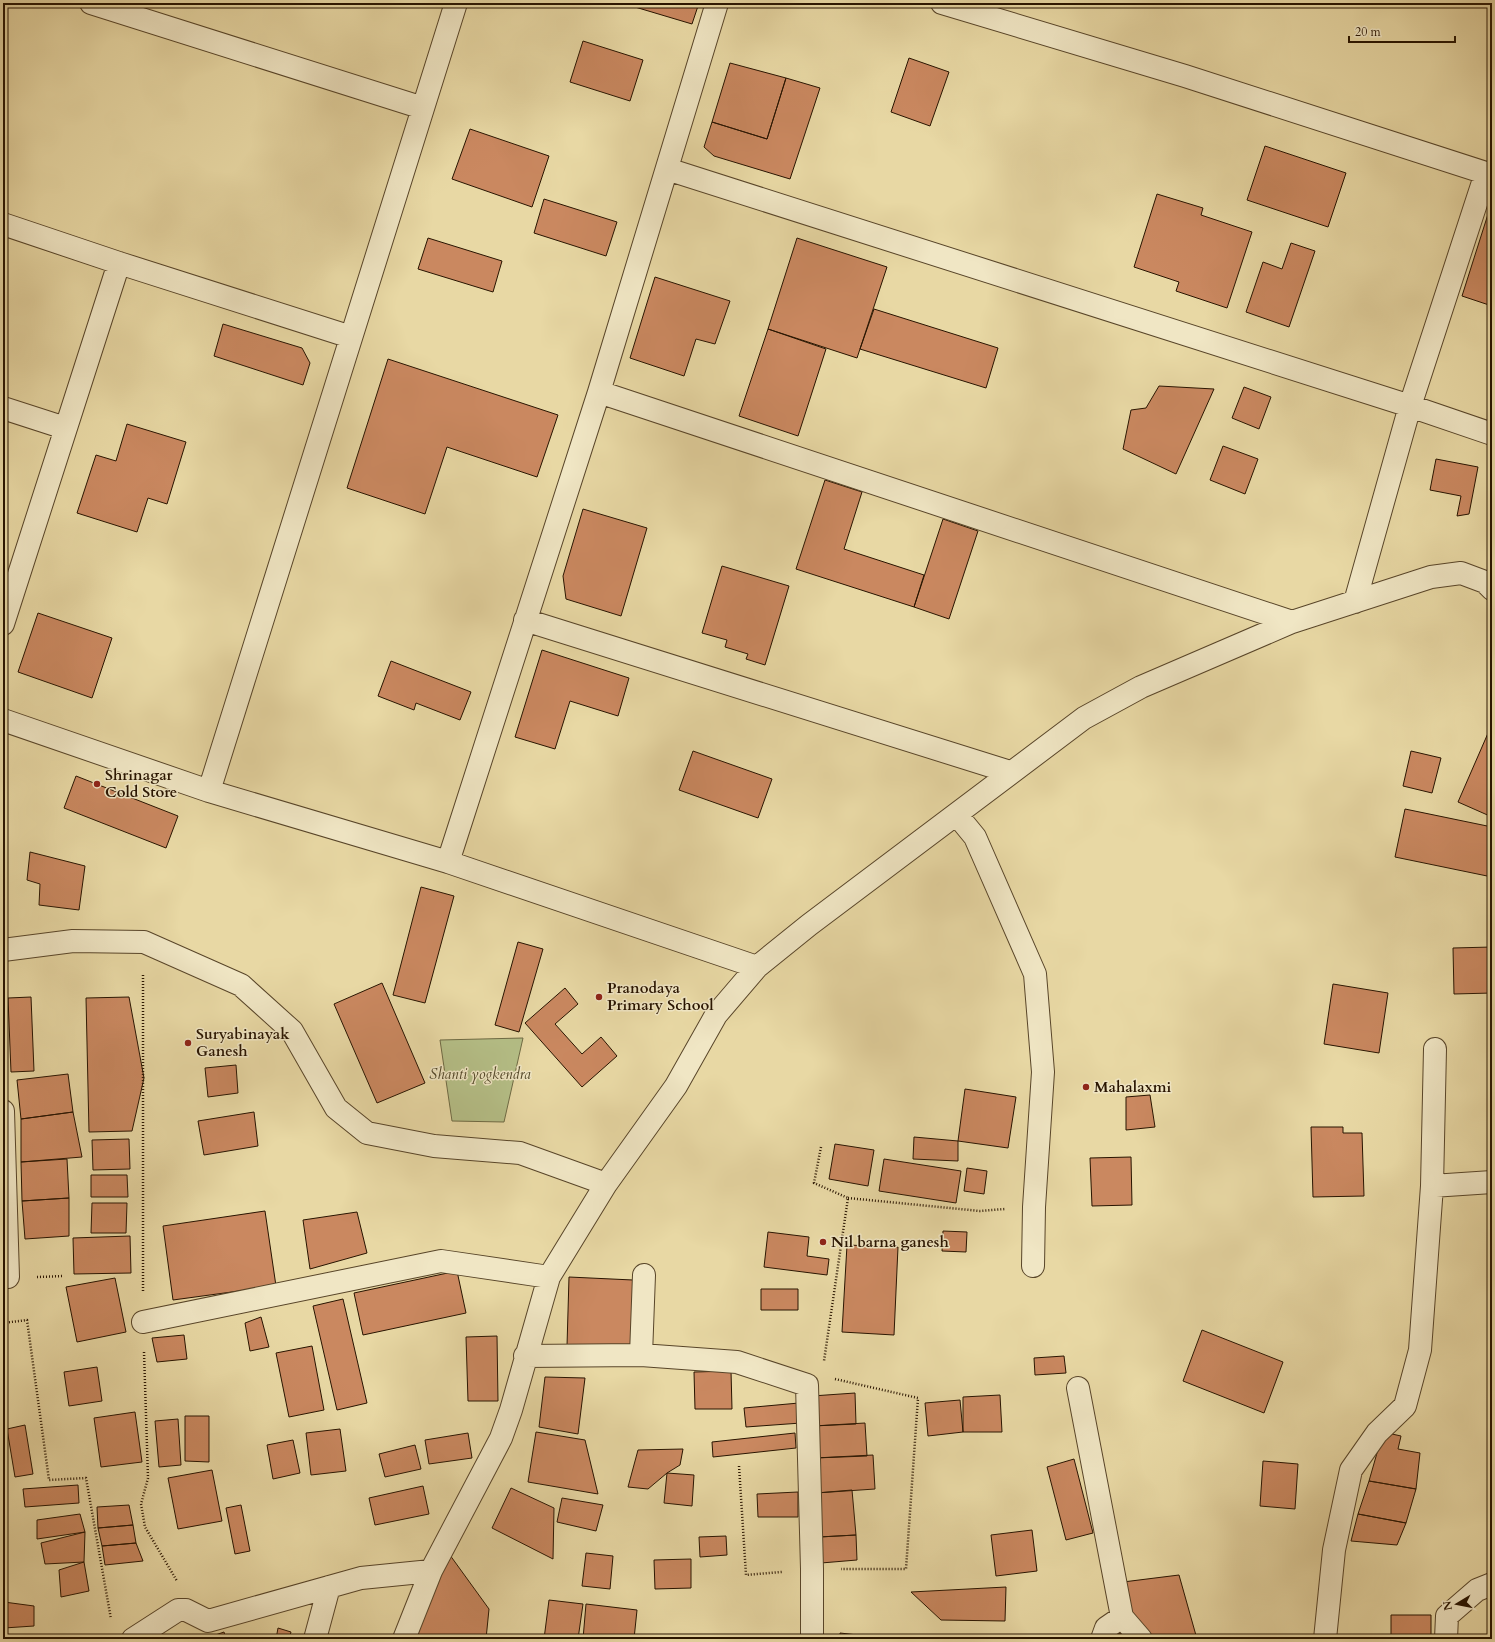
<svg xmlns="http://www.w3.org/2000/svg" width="1495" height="1642" viewBox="0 0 1495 1642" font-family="Cardo,serif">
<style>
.green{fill:#b5bf87;stroke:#6e6a44}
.building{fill:#ca8860;stroke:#281400}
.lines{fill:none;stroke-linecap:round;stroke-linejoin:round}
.minor-casing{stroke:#584529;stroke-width:24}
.path{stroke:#281400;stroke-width:2.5;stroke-dasharray:1 2;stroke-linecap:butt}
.minor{stroke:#f0e6c4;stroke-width:22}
.poi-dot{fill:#8f2418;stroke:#f0e6c4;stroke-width:1.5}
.labels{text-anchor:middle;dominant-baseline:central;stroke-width:3;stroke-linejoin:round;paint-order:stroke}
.poi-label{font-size:15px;font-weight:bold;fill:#281400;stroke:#f0e6c4;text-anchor:start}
.park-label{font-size:15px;font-style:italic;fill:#524728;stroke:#f0e6c4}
</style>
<rect width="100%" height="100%" fill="#e8d8a4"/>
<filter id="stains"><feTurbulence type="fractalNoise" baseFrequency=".005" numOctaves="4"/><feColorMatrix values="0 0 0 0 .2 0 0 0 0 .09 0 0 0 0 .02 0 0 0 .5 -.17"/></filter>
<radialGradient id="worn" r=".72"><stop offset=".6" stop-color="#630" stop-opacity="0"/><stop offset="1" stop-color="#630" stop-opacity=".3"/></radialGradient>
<path class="green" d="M523,1038L504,1122L452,1121L440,1040Z"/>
<path class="building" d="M637,3H699L692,24L635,7Z
M583,41L643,60L630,101L570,82Z
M909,58L949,72L930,126L891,112Z
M730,63L786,78L767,139L712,122Z
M786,78L820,88L790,179L714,156L704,147L712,122L767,139Z
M470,129L549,156L532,207L452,179Z
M1265,146L1346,173L1328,227L1247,200Z
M1157,194L1203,208L1201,215L1252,232L1227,308L1176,291L1179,282L1134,267Z
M544,199L617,222L606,256L534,233Z
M1489,211H1492V306L1462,296Z
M428,238L502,261L493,292L418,269Z
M797,238L887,267L857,358L768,329Z
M1291,243L1315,251L1289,327L1246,312L1263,262L1282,269Z
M655,277L730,301L715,344L696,339L684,376L630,358Z
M874,309L998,348L986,388L860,349Z
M223,324L302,348L310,363L303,385L214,356Z
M768,329L826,349L798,436L739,416Z
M388,359L558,415L537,477L447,447L425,514L347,488Z
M1159,386L1214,389L1176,474L1123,449L1131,410L1146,408Z
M1244,387L1271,397L1259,429L1232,418Z
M127,424L186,442L167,504L148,498L137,532L77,513L96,455L116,461Z
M1223,446L1258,459L1245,494L1210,480Z
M1436,459L1478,467L1469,514L1457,516L1461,496L1430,490Z
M825,480L862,492L844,549L924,575L914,607L796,569Z
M583,509L647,528L621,616L566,599L563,576Z
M943,519L978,531L949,619L914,607Z
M722,566L789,586L765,665L746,659L748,654L725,647L727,640L702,633Z
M38,613L112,638L92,698L18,672Z
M542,650L629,678L618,716L570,701L555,749L515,737Z
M391,661L471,692L460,720L416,703L414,710L378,696Z
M1492,724V817L1458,802Z
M693,751L772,779L758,818L679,790Z
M1411,751L1441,758L1432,793L1403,786Z
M76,776L178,816L166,848L64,808Z
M1405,809L1492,827V877L1395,857Z
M30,852L85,866L79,910L39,905L40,884L27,880Z
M421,887L454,896L425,1003L393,995Z
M518,942L543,949L519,1032L495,1025Z
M1492,947V993L1454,994L1453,948Z
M382,983L425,1083L377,1103L334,1004Z
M1333,984L1388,993L1379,1053L1324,1044Z
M565,988L578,1004L555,1024L582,1054L601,1037L617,1056L582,1087L525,1023Z
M31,997L34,1071L11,1072L8,998Z
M129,997L144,1078L132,1131L89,1132L86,998Z
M236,1065L238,1093L208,1097L205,1068Z
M68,1074L73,1112L21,1119L17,1080Z
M965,1089L1016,1097L1008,1148L958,1141Z
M1150,1095L1155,1127L1126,1130V1097Z
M73,1112L82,1157L21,1162V1119Z
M254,1112L258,1146L204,1155L198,1121Z
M1311,1127H1343V1133H1362L1364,1196L1313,1197Z
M914,1137L958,1141V1161L913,1159Z
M129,1139L130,1169L93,1170L92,1140Z
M835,1144L874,1150L868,1186L829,1179Z
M1131,1157L1132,1205L1092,1206L1090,1158Z
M67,1159L69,1198L22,1201L21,1162Z
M884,1159L961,1171L956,1203L879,1191Z
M967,1168L987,1171L984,1194L964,1191Z
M91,1175H127L128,1197H91Z
M69,1198V1236L25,1239L22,1201Z
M92,1203H127L126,1233H91Z
M265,1211L276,1286L173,1300L163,1226Z
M357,1212L367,1253L310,1269L303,1220Z
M943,1231L967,1232L966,1252L942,1251Z
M768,1232L809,1237L807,1256L829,1259L827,1275L764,1267Z
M130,1236L131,1273L74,1274L73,1238Z
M847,1245L898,1247L894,1335L842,1332Z
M457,1271L466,1313L363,1335L354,1293Z
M569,1277L633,1280L631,1347L567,1346Z
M115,1278L126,1332L77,1342L66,1287Z
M761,1289H798V1310H761Z
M343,1299L367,1403L337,1410L313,1306Z
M261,1317L269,1347L250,1351L245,1323Z
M1202,1330L1283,1362L1264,1413L1183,1381Z
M184,1335L187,1359L157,1362L152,1338Z
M497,1336L498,1401H468L466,1337Z
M312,1346L324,1410L289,1417L276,1353Z
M1064,1356L1066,1373L1035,1375L1034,1358Z
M97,1367L102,1401L69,1406L64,1372Z
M731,1371L732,1409H695L694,1372Z
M545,1377L585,1378L578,1434L539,1427Z
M855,1393L856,1424L813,1426L812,1396Z
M1000,1395L1002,1432H963V1397Z
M960,1400L963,1432L928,1436L925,1403Z
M799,1403L801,1423L746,1427L744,1408Z
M135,1412L142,1462L101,1467L94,1418Z
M185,1416H209V1462L185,1461Z
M178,1419L181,1465L159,1467L155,1421Z
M865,1423L867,1456L815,1458L813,1426Z
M25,1425L33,1474L15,1477L7,1429Z
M340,1429L346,1471L311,1475L306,1433Z
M536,1432L585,1440L598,1494L528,1482Z
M1383,1432L1401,1436L1398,1449L1420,1453L1416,1489L1369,1481Z
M468,1433L472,1458L429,1464L425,1440Z
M795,1433L796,1448L713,1457L712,1442Z
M293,1440L300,1473L273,1479L267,1445Z
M415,1445L421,1469L385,1477L379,1454Z
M683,1449L680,1465L667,1473L648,1489L628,1487L638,1450Z
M873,1455L875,1489L816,1493L815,1458Z
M1074,1459L1093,1533L1066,1540L1047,1467Z
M1263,1461L1298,1464L1295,1509L1260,1506Z
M212,1470L222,1521L178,1529L168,1478Z
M667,1473L694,1475L692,1506L664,1503Z
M1369,1481L1416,1489L1406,1523L1358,1514Z
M78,1485L79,1503L25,1507L23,1489Z
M423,1486L429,1514L375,1525L369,1498Z
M511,1488L554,1508L553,1559L492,1528Z
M852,1490L856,1535L819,1537L816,1493Z
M798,1492V1517H758L757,1494Z
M562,1498L603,1505L596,1531L557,1522Z
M129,1505L133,1525L98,1528L97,1507Z
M241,1505L250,1551L235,1554L226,1508Z
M1490,1510H1492V1539L1491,1540Z
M80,1514L85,1532L37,1539V1520Z
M1358,1514L1406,1523L1397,1545L1351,1541Z
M133,1525L136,1543L102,1546L98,1528Z
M1032,1530L1037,1571L996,1576L991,1535Z
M85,1532L84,1562L45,1564L41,1543Z
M856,1535L857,1560L821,1563L819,1537Z
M726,1536L727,1555L700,1557L699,1537Z
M136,1543L143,1561L105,1565L102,1546Z
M447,1551L489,1609L486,1639H412Z
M586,1553L613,1556L610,1589L582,1586Z
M691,1559V1588L655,1589L654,1560Z
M84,1562L89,1591L61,1597L59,1570Z
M1179,1575L1197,1639H1148L1115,1583Z
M1006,1587L1005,1621L941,1620L911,1592Z
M549,1600L583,1604L578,1639H544Z
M4,1602L34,1606V1626L4,1628Z
M586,1604L637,1610L634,1639H583Z
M1391,1615H1431V1639H1391Z
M278,1628L291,1632L289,1639H276Z
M224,1632L226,1639H204Z
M840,1633L893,1639H840Z"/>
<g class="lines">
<g class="minor-casing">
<path id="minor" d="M91,3L423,108
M942,3L1185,76L1492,175
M667,169L1410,406L1492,434
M3,224L119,263L351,337
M599,392L1292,622
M3,408L65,428
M1355,602L1410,406L1486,173
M525,620L1010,772
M3,624L119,263
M3,720L209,791L448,862L757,967
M209,791L456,3
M957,815L975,837L1035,974L1043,1072L1034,1207L1033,1266
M448,862L599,392L717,3
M3,950L73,941L144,942L241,985L292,1031L336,1108L367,1133L434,1146L520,1153L606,1184
M3,1111L8,1277
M1432,1186L1435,1049
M143,1322L441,1261L549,1277
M641,1355L644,1275
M525,1356L641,1355L737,1362L807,1385L812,1569V1639
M1078,1388L1122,1617L1141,1639
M133,1639L178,1610H186L208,1621L361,1578L431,1571
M315,1639L329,1587
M404,1639L431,1571L501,1438L511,1410L549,1277L606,1184L676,1086L716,1015L757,967L809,925L1084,718L1141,687L1292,622L1431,577L1461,573L1485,582L1492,589
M1102,1639L1106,1628L1122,1617
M1325,1639L1334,1550L1351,1470L1377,1433L1405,1406L1420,1350L1432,1186L1492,1182
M1446,1639L1447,1616L1477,1590L1492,1584"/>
</g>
<path class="path" d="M821,1147L814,1183L848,1198L824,1361
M848,1198L980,1211L1005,1209
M37,1277L64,1276
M143,1291V974
M3,1323L27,1320L49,1480L86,1478L111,1619
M144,1352L148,1478L141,1504L145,1527L177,1581
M835,1379L918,1398L906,1569H841
M739,1466L746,1575L782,1572"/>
<use href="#minor" class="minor"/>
</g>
<g class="poi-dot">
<circle cx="97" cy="784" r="4"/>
<circle cx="599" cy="997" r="4"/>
<circle cx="188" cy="1043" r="4"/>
<circle cx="1086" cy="1087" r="4"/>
<circle cx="823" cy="1242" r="4"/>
</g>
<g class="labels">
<g class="poi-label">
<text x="105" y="775">Shrinagar<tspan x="105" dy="17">Cold Store</tspan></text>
<text x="607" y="988">Pranodaya<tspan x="607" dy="17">Primary School</tspan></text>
<text x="196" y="1034">Suryabinayak<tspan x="196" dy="17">Ganesh</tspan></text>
<text x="1094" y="1087">Mahalaxmi</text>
<text x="831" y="1242">Nil barna ganesh</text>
</g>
<g class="park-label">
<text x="480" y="1074">Shanti yogkendra</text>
</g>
</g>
<rect width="1495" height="1642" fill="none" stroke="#e8d8a4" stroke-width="16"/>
<rect x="4" y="4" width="1487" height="1634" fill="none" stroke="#281400" stroke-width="2"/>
<rect x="8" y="8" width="1479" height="1626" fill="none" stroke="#281400"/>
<g transform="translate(1457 1604) rotate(260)" stroke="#f0e6c4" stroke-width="3" paint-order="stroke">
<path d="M0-3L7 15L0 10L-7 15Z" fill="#281400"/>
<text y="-6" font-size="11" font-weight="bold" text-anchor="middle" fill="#281400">N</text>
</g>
<path d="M1349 36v6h106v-6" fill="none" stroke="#281400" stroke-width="2"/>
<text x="1355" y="36" font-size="12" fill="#281400" stroke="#f0e6c4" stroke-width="3" paint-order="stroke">20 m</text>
<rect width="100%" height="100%" filter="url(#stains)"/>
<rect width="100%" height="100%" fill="url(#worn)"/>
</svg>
